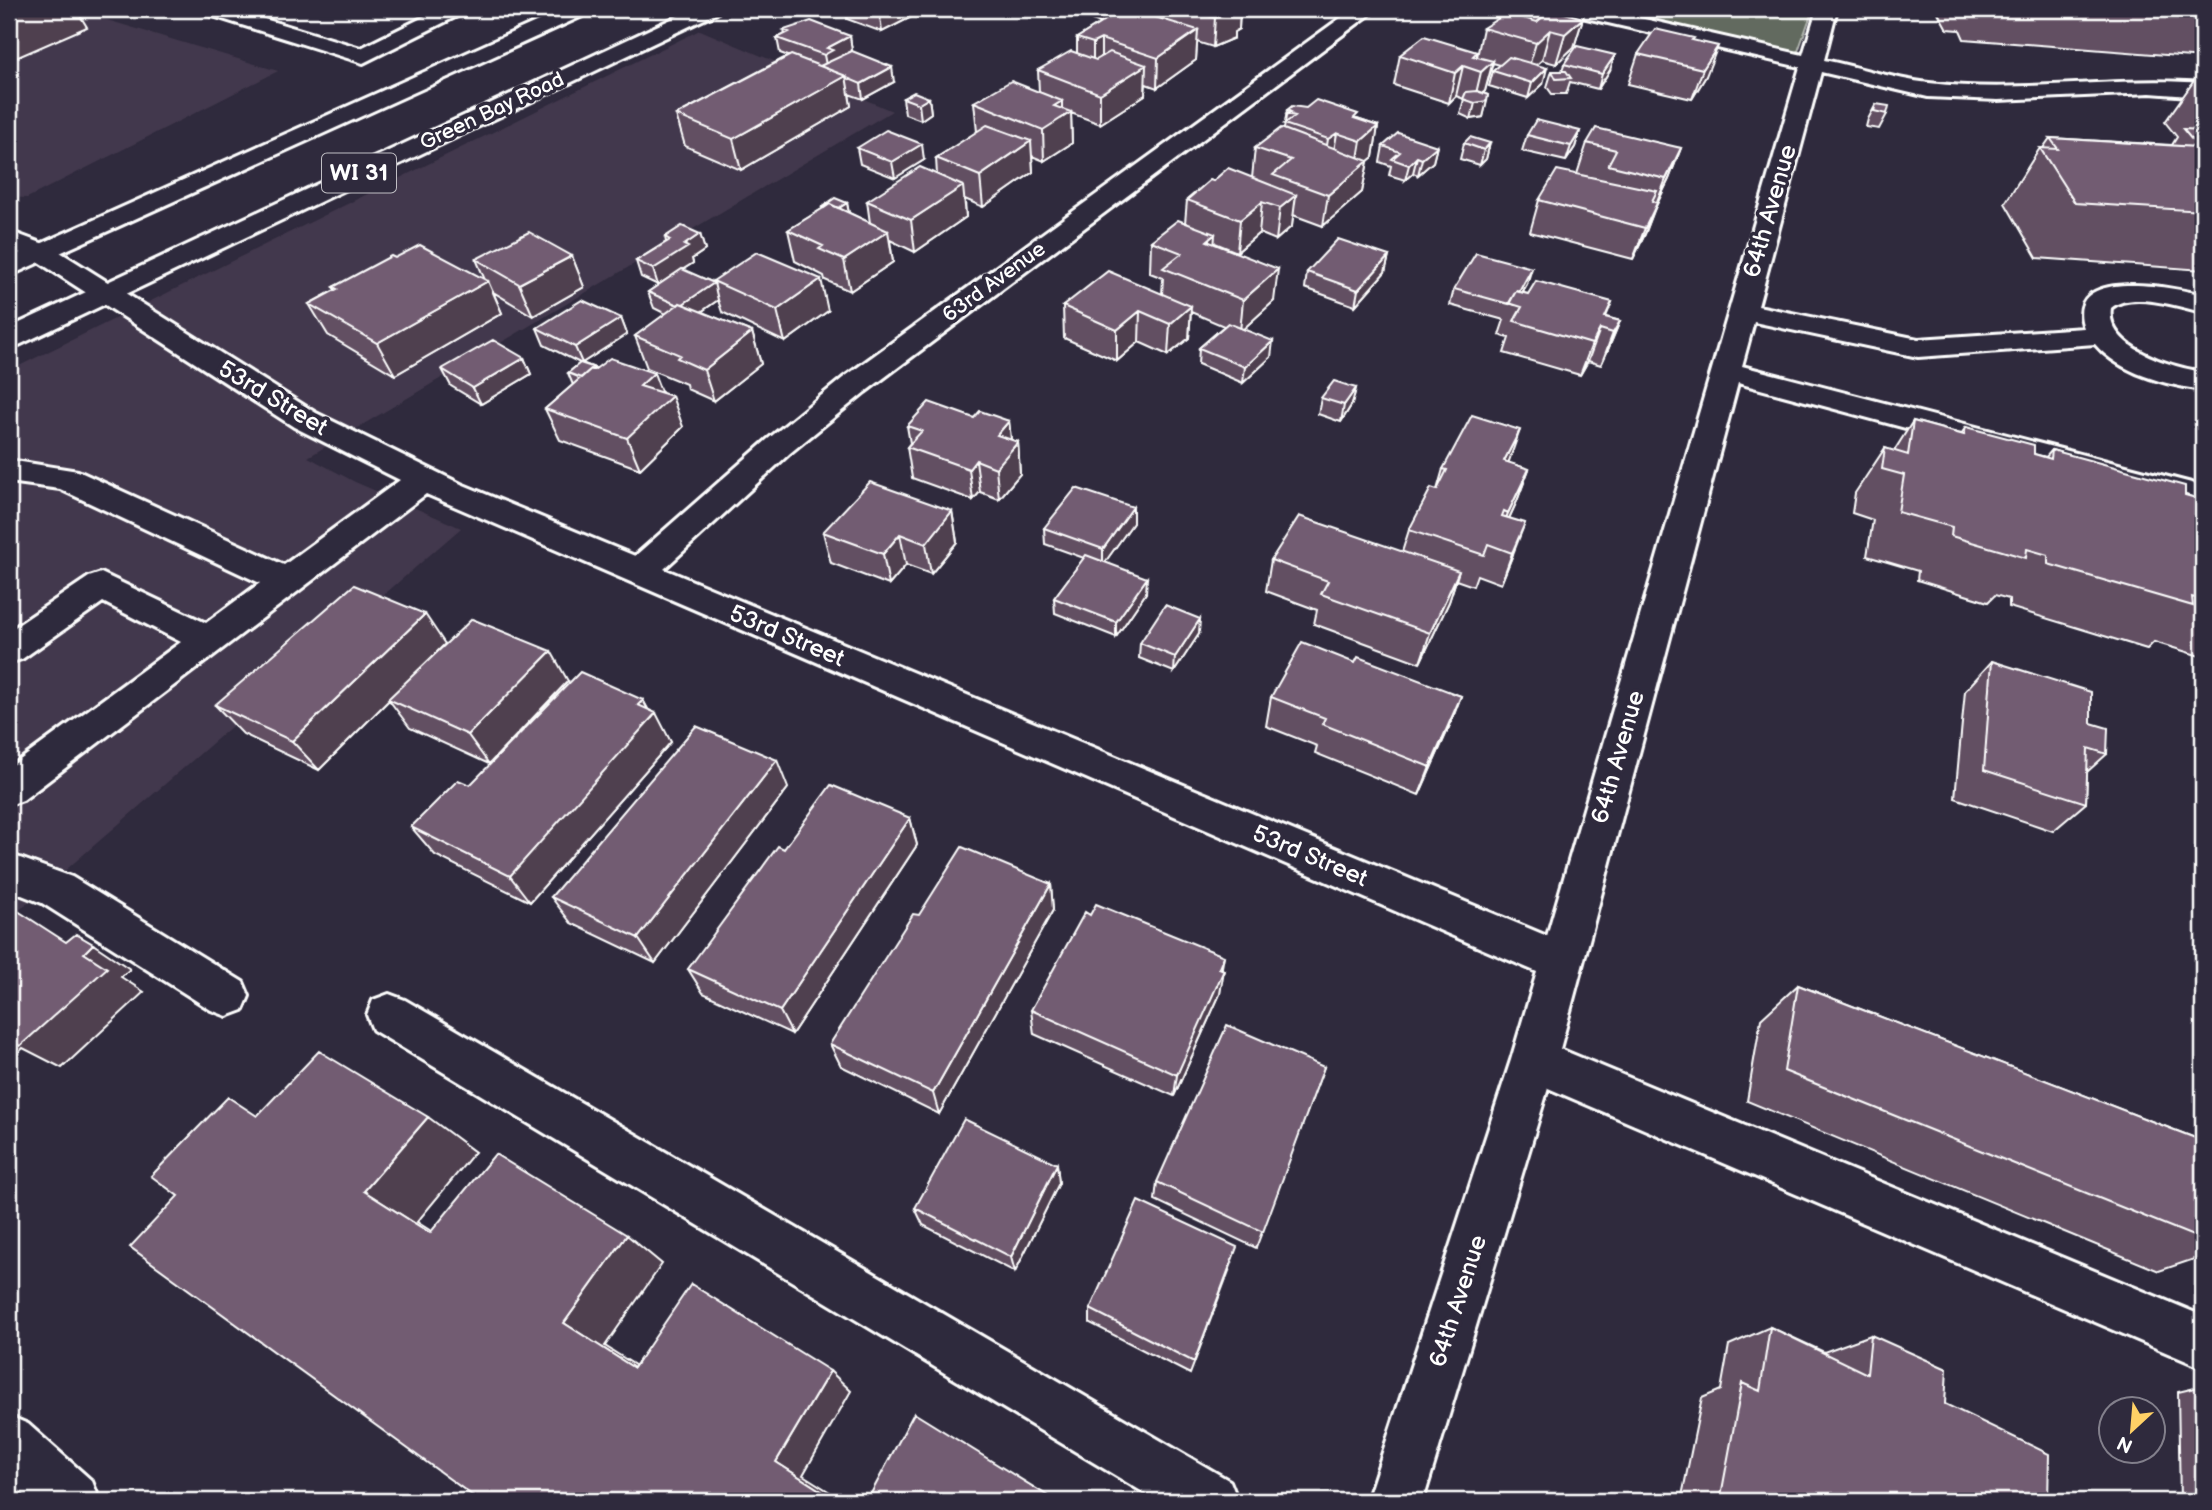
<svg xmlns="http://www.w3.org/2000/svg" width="2212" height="1510" viewBox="0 0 2212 1510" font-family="'Balsamiq Sans',sans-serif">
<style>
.built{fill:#43394d}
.green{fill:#626a5e;stroke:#b0b4ae;stroke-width:2}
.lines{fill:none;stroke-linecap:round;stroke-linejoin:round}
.minor-casing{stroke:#fff;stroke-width:6}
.major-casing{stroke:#fff;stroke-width:6}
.minor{fill:#2f2a3d;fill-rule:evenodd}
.major{fill:#2f2a3d;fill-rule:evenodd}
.wall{fill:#624f62;stroke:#fff;stroke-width:2}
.shaded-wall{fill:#504050;stroke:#fff;stroke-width:2}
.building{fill:#725c72;stroke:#fff;stroke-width:2}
.labels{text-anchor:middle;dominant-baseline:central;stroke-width:7;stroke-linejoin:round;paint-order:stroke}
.far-street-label{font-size:21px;fill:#fff;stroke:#2f2a3d}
.shield{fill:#2f2a3d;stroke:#c1bfc5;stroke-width:2}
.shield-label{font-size:23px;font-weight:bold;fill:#fff}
.street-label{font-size:24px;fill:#fff;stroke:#2f2a3d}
</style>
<rect width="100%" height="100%" fill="#2f2a3d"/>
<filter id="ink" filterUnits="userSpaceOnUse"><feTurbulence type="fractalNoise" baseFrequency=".0143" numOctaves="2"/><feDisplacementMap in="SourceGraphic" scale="14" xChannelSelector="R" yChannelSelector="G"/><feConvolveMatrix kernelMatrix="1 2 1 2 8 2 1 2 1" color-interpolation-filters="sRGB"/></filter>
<g filter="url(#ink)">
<path class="built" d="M9,9H70L278,71L27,198L9,197Z
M700,30L892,111L308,457L355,482L461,528L9,919V371Z"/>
<path class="green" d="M1590,9H1813L1797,54Z"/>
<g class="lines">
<g class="minor-casing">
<path id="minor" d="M199,9H231L361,48L440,9H467L463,13L363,63L203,13Z
M1353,9H1377L865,392L790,453L664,569L1547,936L1800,67L1573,15L1566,13L1563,9H1600L1803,55L1817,9H1837L1824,60C1858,67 1894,79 1929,83C2020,94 2112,76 2203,83V97L2150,93L1998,100L1928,97L1821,72L1758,306L1918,339L2084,328C2062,265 2176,288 2203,295V312C2179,307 2131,290 2111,308C2105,348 2172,367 2203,372V390C2167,385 2119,373 2095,344L1918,357L1754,322L1742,366L2203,486V508L1738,383L1560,1049L2203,1316V1368L1548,1088L1423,1501H1367L1511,1060L1537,972L426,494L23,800L9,805V768L181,642L103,602L22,659L9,663V631L89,577L101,573L206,623L260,583L60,489L9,482V460L78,471L284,565L400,480L294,427L34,259L9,248V231L52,247L316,413L461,484L635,556L768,439L843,378Z
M9,854L72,877L243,982L249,996L243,1010L227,1016L211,1010L42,903L9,890Z
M389,994L405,1000L1230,1481L1238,1501H1158L373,1030L367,1015L373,1000Z"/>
</g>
<g class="major-casing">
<path id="major" d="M565,9H593L589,13L9,276V258Z
M693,9H721L717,13L19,345L9,348V328Z
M9,1416L28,1424L92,1481L100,1501H31L9,1480Z"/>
</g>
<use href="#minor" class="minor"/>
<use href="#major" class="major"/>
</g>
<path class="wall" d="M846,9H927L882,32L847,19Z
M1092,9H1148V15L1152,16V9H1270L1260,15L1240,9L1239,29L1234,32V38L1213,47L1197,42L1196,60L1157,88L1146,84L1145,95L1100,124L1071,113L1072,143L1044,161L1032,156L1033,172L983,207L965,199L966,217L915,252L890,240L893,262L850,291L825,280L824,276L795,261L788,230L822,209V207L847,203L849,213L870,223L867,201L937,175L936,158L977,132L974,102L1039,92L1038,70L1077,53V38L1101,23L1092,20Z
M1936,9H2143L2203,13V58L1964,39L1960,30L1947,29Z
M1533,11L1583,18L1574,47L1556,64L1542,60L1536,65L1543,84L1528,98L1489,86L1493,71L1500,65L1493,63L1485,91L1483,93L1488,95L1483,117L1471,119L1460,114L1464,99L1456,96L1449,103L1394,85L1400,55L1477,52V57L1483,28L1531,20Z
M784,30L850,36L852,51L844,55L894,82L863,99L849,94L851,106L741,170L685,146L676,115L788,56L780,53L777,38L785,35Z
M1693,41L1706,76L1692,99L1628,84L1638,54Z
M1564,64L1610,70L1598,89L1570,82L1566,94H1552L1547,87L1552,71H1562Z
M2203,68V270L2037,258L2005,203L2040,148H2043L2050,138L2172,145L2177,137L2165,122Z
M903,98H929L931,113L921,120L905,114Z
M1876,104L1887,114L1879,129L1866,127L1868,119Z
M1287,110L1357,119L1378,126L1373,157L1368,161L1362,192L1323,226L1293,215L1292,226L1276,240L1259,233L1237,252L1215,243L1274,301L1243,329L1271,357L1243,383L1198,364L1199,348L1224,326L1191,312L1189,338L1168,355L1139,342L1117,361L1064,338L1063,306L1162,294L1163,278L1150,273L1151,241L1185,223L1187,200L1213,181L1252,178L1255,148L1284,129Z
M1580,131L1575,147L1566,161L1522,151L1527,135Z
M1464,143H1490L1486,159L1480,165L1460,159Z
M1587,143L1681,148L1669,179L1654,210L1645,234L1633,259L1530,232L1539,200L1577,174Z
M1383,146H1437L1433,162L1418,175L1413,173L1405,180L1389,175L1391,166L1380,162Z
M857,148L924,160L895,178L860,164Z
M700,234L705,250L692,259L693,263L682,270L714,283L713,281L828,311L785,342L722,312L718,300L701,312L752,332L761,364L714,401L687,389L686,384L647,368L635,336L666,314L654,308L648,292L658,285L641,277L636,261L666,242L665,237Z
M572,256L584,287L533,316L493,292L502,313L395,375L328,335L309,304L335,290L333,287L395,258L485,280L476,259Z
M1389,256L1385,272L1355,306L1305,288L1307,272Z
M1527,284L1522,293L1528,294L1612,302L1606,317L1620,321L1607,352L1601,365L1588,361L1580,375L1504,353L1509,338L1499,335L1504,320L1450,305L1454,289Z
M621,318L627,334L582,363L595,368L596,369L662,392L683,427L640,469L560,440L545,409L573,385L568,373L580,363L544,345L537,328Z
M524,358L531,374L481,404L451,386L442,369Z
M1356,388L1352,404L1341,422L1318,414L1321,398Z
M974,418L1009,421L1011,440L1018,442L1020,474L999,499L980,492L973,500L912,478L907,447L910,443L907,426Z
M1913,421L1961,434L1966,427L2034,454L2046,457L2052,450L2185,495L2203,500V657L2154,642L2147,649L2009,607V599L1995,595L1988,602L1917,580L1918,571L1867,556L1873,520L1852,513L1855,493L1885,448L1894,451Z
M1508,463L1529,469L1517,501L1509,518L1513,554L1501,584L1477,575L1473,586L1456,580L1449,602L1420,663L1314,624L1317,610L1266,591L1271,560L1402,552L1409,530L1437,490L1443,469Z
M1133,507V523L1105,562L1146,593L1116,637L1055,613L1054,598L1084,558L1045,544L1044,528Z
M952,511L957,542L931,574L906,565L889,585L831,563L823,532Z
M1199,634L1174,672L1139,658L1140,643Z
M445,644L568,681L489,764L410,728L389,700L319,770L243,734L215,705Z
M1992,661L2091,723L2107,754L2087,772L2086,803L2053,831L1955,798L1965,691Z
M1355,663L1461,696L1450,725L1419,795L1315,753L1317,746L1266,726L1271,697Z
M643,700L648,709L671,742L530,902L435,855L411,827L470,785Z
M788,788L655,963L571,923L551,897Z
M910,818L917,845L792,1034L703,993L688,969L784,849Z
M1051,884L1053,910L939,1114L841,1066L830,1044L919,915Z
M1222,969L1220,994L1174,1096L1034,1034L1031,1010Z
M1798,985L2203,1141V1256L2159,1271L1747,1101L1761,1019Z
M1324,1067L1256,1248L1155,1200L1157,1182Z
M1057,1164L1059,1183L1015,1272L923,1225L915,1208Z
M1232,1263L1190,1374L1090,1323V1309Z
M1770,1327L1824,1352L1871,1335L2048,1501H1681L1702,1398L1721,1390L1729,1345Z
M2203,1386V1501H2180L2178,1392Z"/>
<path class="shaded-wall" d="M9,9H76L87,27L9,61Z
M879,9H927L882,32Z
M1138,9H1148V17L1127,16Z
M1231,9H1240L1239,29L1234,32V38L1213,47L1215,18Z
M1261,9H1270L1260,15Z
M1583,18L1574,47L1556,64L1565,34Z
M1198,30L1196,60L1157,88L1158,58Z
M1550,30L1542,60L1527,73L1536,43Z
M850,36L852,51L835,60L827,70L824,55L827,48Z
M1101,39V69L1093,73V43Z
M1718,46L1706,76L1692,99L1703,69Z
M1615,55L1610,70L1598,89L1602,74Z
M1493,61L1485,91L1474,102L1481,72Z
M1146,65L1145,95L1100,124V94Z
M1463,66L1456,96L1449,103L1455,73Z
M892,67L894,82L863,99L861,84Z
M1547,68L1543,84L1528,98L1532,83Z
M846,76L851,106L741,170L733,139Z
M929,98L931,113L921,120L919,104Z
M1062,101V118L1071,112L1072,143L1044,161L1043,130L1054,106Z
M1487,101L1483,117L1471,119L1475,103Z
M1378,126L1373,157L1368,161L1362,192L1323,226L1328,195L1356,171L1361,141Z
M1580,131L1575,147L1566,161L1571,146Z
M1337,133L1332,163L1323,170L1328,139Z
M1031,141L1033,172L983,207L980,176Z
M1490,143L1486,159L1480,165L1484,150Z
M922,144L924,160L895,178L892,162Z
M1437,146L1433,162L1418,175L1422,159Z
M1681,148L1669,179L1654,210L1666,179Z
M1417,157L1413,173L1405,180L1409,165Z
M963,186L966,217L915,252L911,220Z
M1296,195L1292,226L1276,240L1280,208Z
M1262,202L1259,233L1237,252L1240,220Z
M847,203L850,219L833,212Z
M1657,203L1645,234L1633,259L1645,228Z
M888,231L893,262L850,291L844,260Z
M700,234L705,250L692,259L693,263L658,285L653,269L684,245Z
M1215,234L1213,266L1207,241Z
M572,256L584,287L533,316L519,284Z
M1389,256L1385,272L1355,306L1358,290Z
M1532,268L1527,284L1515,305L1512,304Z
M1278,269L1274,301L1240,332L1243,300Z
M821,279L828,311L785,342L777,310Z
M488,281L502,313L395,375L377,343Z
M714,283L718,300L685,323L680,306Z
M1191,306L1189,338L1168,355L1170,324Z
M1140,311L1139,342L1117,361V330Z
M621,318L627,334L582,363L575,347Z
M1620,321L1607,352L1601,365L1613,333Z
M1600,329L1588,361L1580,375L1592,344Z
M752,332L761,364L714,401L704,370Z
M1273,341L1271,357L1243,383L1245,367Z
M524,358L531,374L481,404L473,388Z
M654,373L665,402L672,396L683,427L640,469L627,438L640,386Z
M1356,388L1352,404L1341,422L1344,405Z
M1009,421L1012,449L1018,442L1020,474L999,499L996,468L997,435Z
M1520,430L1509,461L1494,493L1504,461Z
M976,460L980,492L973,500L969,469Z
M1529,469L1517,501L1497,545L1508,513Z
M1133,507V523L1103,565V549Z
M952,511L957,542L931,574L926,544Z
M1525,523L1513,554L1501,584L1512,553Z
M900,534L906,565L889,585L883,554Z
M1459,571L1449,602L1420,663L1430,633Z
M1147,578L1146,593L1116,637V622Z
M425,614L445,644L319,770L292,741Z
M1200,619L1199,634L1174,672L1175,657Z
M551,651L568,681L489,764L468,735Z
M1461,696L1450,725L1419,795L1430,767Z
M643,700L652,718L656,713L671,742L530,902L510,876Z
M777,760L788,788L655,963L638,938Z
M910,818L917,845L792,1034L780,1011Z
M1051,884L1053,910L939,1114L933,1093Z
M93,944L130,969L121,977L144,992L62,1068L23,1048L12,1059L9,1057V1035L84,953Z
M1224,956L1220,978L1224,970L1220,994L1174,1096L1177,1075Z
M428,1117L475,1152L417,1222L480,1262L430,1233L364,1191Z
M1057,1164L1059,1183L1015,1272L1011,1257Z
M627,1235L662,1264L605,1346L671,1388L634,1368L564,1323Z
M830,1371L851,1391L803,1475L844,1501H837L776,1462Z"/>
<path class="building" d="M1104,9H1123L1116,13Z
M1123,9H1129L1198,30L1158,58L1101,39L1093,43L1077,38Z
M1187,9H1235L1215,18Z
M1536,9H1550L1583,18L1565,34L1550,30L1536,43L1483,28L1507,13L1537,22L1545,15L1533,11Z
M2143,9H2203V13Z
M811,21L850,36L827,48L833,50L824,55L777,38L789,32L784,30Z
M1655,29L1694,38L1692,40L1718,46L1703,69L1638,54Z
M1424,36L1477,52L1473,56L1493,61L1481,72L1463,66L1455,73L1400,55Z
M1577,46L1615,55L1602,74L1564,64Z
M852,51L892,67L861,84L847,78L846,76L820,66Z
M1071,51L1096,60L1110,52L1146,65L1100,94L1038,70Z
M791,55L846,76L733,139L676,115Z
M1509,57L1547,68L1532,83L1493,71Z
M1552,71H1566L1571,78L1556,79Z
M1011,81L1062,101L1054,106L1071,112L1043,130L974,102Z
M1477,91L1488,95L1487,101L1475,103L1463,99L1466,92Z
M914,92L929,98L919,104L903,98Z
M1316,100L1358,114L1354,118L1378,126L1361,141L1337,133L1328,139L1284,124L1295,116L1287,114L1291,112L1287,110L1292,106L1306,108Z
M1876,104L1889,106L1887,114L1874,111Z
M1536,120L1580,131L1571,146L1527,135Z
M987,125L1031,141L980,176L936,158Z
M1281,128L1368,161L1328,195L1273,175L1291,160L1255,148Z
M1596,128L1681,148L1666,179L1608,165L1616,150L1587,143Z
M2183,129L2203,130V211L2075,203L2040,148L2058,149L2050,138L2198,147Z
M886,130L922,144L892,162L857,148Z
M1398,133L1437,146L1422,159L1417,157L1409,165L1392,159L1400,152L1383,146Z
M1470,137L1490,143L1484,150L1464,143Z
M920,167L963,186L911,220L867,201Z
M1228,168L1296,195L1280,208L1262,202L1240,220L1187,200L1210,180L1213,181Z
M1557,170L1657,191L1652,201L1657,203L1645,228L1539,200Z
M835,198L847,203L838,208L830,204L824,208L822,207Z
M830,204L888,231L844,260L819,249L823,246L788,230Z
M1178,220L1215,234L1207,241L1278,269L1243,300L1163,268L1182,253L1151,241Z
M682,226L700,234L684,245L688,247L653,269L636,261L670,240L665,237Z
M529,232L572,256L519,284L476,259Z
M1338,239L1389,256L1358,290L1307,272Z
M420,245L488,281L377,343L309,304L337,289L333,287L391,256L395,258Z
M757,252L821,279L777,310L713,281Z
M1476,253L1532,268L1519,292L1516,291L1509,304L1454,289Z
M682,269L714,283L683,304L680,303L678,305L648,292Z
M1108,271L1191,306L1170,324L1140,311L1117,330L1063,306Z
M1536,281L1612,302L1605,317L1620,321L1613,333L1600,329L1592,344L1514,321L1522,307L1509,303L1516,291L1528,294Z
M582,300L621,318L575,347L537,328Z
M680,303L752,332L704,370L677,358L680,355L635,336Z
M1228,323L1273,341L1245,367L1199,348Z
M493,340L524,358L473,388L442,369Z
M610,358L654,373L640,386L672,396L627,438L545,409L591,369L594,370Z
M580,363L595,368L592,370L591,369L581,378L568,373Z
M1334,381L1356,388L1344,405L1321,398Z
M929,402L974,418L980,411L1009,421L997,435L1018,442L996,468L976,460L969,469L907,447L922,431L907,426Z
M1472,415L1520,430L1504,461L1529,469L1508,513L1504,511L1502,516L1525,523L1512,553L1488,544L1484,555L1409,530L1431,488L1437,490L1447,470L1443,469Z
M1913,421L1964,435L1966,427L2034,445V454L2051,459L2052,450L2185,486V495L2203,500V600L2192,597L2193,606L2048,564V555L2027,549L2026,558L1951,536L1952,527L1898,512L1904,475L1882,469L1885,448L1908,455Z
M870,482L952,511L926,544L900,534L883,554L823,532Z
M1076,488L1133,507L1103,549L1044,528Z
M1299,516L1459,571L1430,633L1321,594L1328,581L1271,560Z
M1086,555L1147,578L1116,622L1054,598Z
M354,585L425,614L292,741L215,705Z
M1165,605L1200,619L1175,657L1140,643Z
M472,619L551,651L468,735L388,699Z
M1302,642L1355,663L1358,657L1461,696L1430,767L1322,724L1325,718L1271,697Z
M1992,661L2091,692V723L2108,728L2107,754L2088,748L2086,803L1984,770Z
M580,672L643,700L638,705L656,713L510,876L411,827L458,780L470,785Z
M696,726L777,760L638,938L551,897Z
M831,785L910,818L780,1011L688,969L778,846L784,849Z
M962,847L1051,884L933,1093L830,1044L913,914L919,915Z
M1096,904L1224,956L1219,968L1224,970L1177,1075L1031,1010L1085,912L1090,915Z
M18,911L66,942L76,934L93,944L84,953L107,968L20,1046L9,1039V919Z
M1798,985L2203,1141V1240L1784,1071Z
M1227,1025L1324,1067L1263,1232L1157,1182Z
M319,1051L428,1117L364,1191L430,1233L495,1154L627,1235L564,1323L634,1368L691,1284L830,1371L776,1462L837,1501H480L130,1247L178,1196L151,1176L228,1097L257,1116Z
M964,1119L1057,1164L1011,1257L915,1208Z
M1138,1201L1237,1247L1194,1362L1090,1309Z
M1770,1327L1867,1374L1871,1335L1947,1369L1945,1404L2049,1454L2048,1501H1720L1742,1383L1760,1391Z
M914,1413L1056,1501H867Z"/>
</g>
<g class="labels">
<g class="far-street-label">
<text transform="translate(492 111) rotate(-25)">Green Bay Road</text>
<text transform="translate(994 282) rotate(-36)">63rd Avenue</text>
</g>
<rect class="shield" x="322" y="153.5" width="74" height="39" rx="5"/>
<g class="shield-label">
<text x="359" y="173">WI 31</text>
</g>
<g class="street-label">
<text transform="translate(1770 211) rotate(-74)">64th Avenue</text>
<text transform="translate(273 398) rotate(31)">53rd Street</text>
<text transform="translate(787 636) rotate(23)">53rd Street</text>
<text transform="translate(1618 757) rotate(-74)">64th Avenue</text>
<text transform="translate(1310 856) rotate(23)">53rd Street</text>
<text transform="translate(1458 1301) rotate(-72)">64th Avenue</text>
</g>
</g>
<rect width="2212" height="1510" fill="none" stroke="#2f2a3d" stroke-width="35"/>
<rect x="18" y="18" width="2177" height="1475" fill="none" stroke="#fff" stroke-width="2.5" filter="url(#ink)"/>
<g transform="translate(2132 1430) rotate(206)"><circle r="33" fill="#2f2a3d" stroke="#827f8b" stroke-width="2"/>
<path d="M0-5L12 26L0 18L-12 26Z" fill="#ffd166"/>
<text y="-10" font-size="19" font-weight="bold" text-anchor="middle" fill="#ffffff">N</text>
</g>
</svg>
